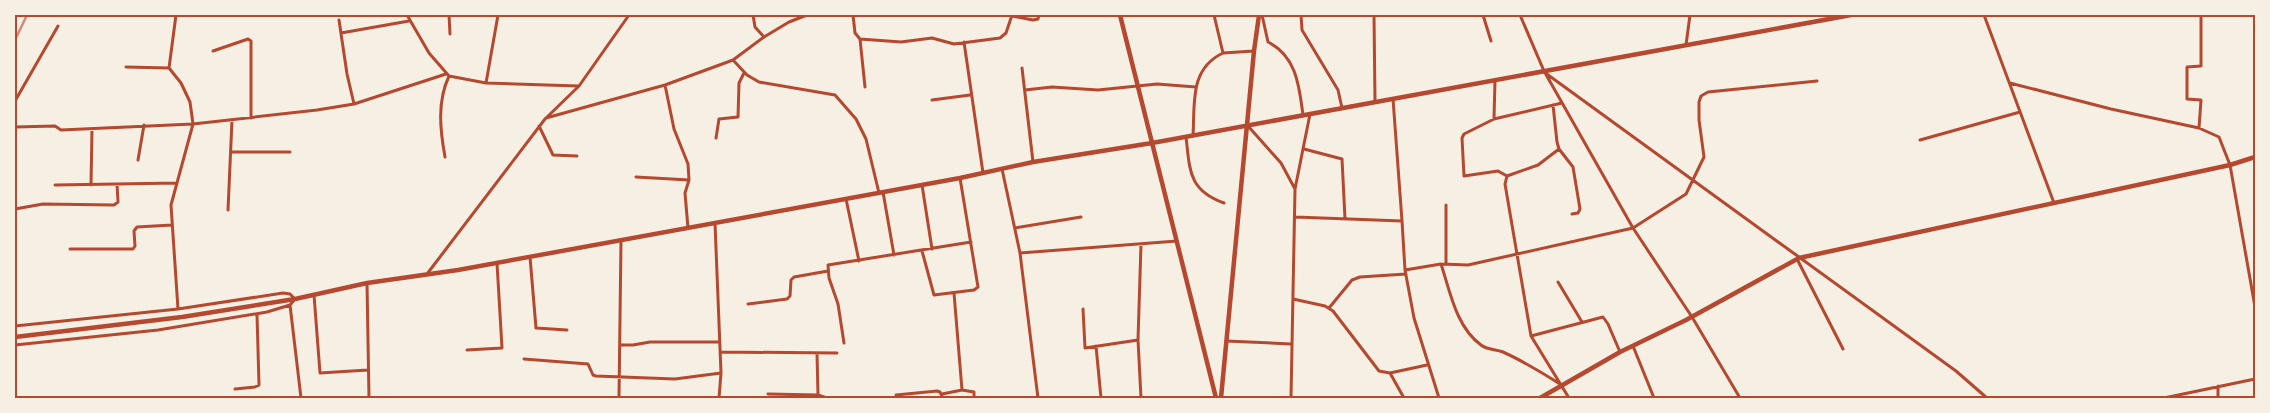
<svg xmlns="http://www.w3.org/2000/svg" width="2270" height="413" viewBox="0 0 2270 413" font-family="Commissioner,sans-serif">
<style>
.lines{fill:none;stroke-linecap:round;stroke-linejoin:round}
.minor{stroke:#b5482f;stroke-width:3}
.tertiary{stroke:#b5482f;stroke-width:4.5}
.rail{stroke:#cf8b77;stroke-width:2.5}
.neatline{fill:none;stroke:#b5482f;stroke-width:2}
</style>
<rect width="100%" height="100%" fill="#f6efe4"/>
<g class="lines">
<path class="minor" d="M168,15H176
M407,15L429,53L449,76L486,83L578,86
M449,15L450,34
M753,15L755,27L764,37
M853,15L855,33L860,39L901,42L932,38L954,44L1000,38L1006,33L1012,15
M1262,15L1268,42C1297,57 1299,86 1303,115
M1301,15L1302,30L1338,90L1342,108
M1374,15L1375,102
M1483,15L1491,41
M1520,15L1544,71L1633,228L1692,317L1740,398
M1984,15L2054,203
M1012,16L1033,20L1038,19L1039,15
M339,20L347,74L354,104
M341,33L409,21
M860,39L865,87
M964,42L983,173
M1686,45L1690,15
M213,51L248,39L251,41V118
M1223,53L1254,51
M733,60L747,75L759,82L835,95L856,119L866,139L879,193
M126,67L169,68L181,83L190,102L193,124L171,205L178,309
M169,68L176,15
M1022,68L1033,162
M1544,72L1956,371L1987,398
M486,83L498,15
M2010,83L2111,109L2199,128L2219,137L2230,165L2255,307
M665,85L674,129L688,164L689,180L685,193L688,228
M1025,90L1052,87L1098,90L1157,84L1196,87
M1393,99L1402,221
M932,100L970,95
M15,101L58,26
M1553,105L1557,142L1559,149L1573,167L1580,209L1578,213L1572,214
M546,118L665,85L733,60L764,37L789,22L807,15
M1494,119L1495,80
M539,126L553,155L577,156
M1248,126L1281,163L1295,189L1291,398
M15,127L55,126L61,130L193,124L317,110L354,104L446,74
M2199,128L2201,100L2187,99V67L2201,66V15
M1193,136C1195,104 1189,69 1223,53L1214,15
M1186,137C1190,170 1188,190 1224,203
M716,138L719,119L738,117L739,83L744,73
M1920,140L2020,112
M1304,149L1342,159L1345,219
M1559,149L1538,165L1507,176L1505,184L1531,336L1569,398
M232,152H290
M445,157C440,129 437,102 449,76
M138,160L144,125
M1002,169L1020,253L1038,398
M1507,176L1498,171L1464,176L1462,138L1464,134L1494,119L1562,103
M636,177L689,180
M55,185L177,183
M91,185L92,129
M922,185L932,249
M1295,189L1310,114
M883,192L894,255
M846,199L859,261
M15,209L43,204L114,205L118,202L117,184
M228,210L232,120
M1295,217L1402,221L1405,270L1414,318L1439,398
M715,223L721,373L719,398
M1015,228L1081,217
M70,249H133L135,246L134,231L137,227L172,225
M922,251L934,295L974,290L978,287L960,178
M1020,253L1177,241
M530,257L536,328L567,330
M1797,259L1843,349
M1446,263V205
M1441,264L1468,265L1633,228L1686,194L1704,157L1699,120V102L1701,96L1708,92L1817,81
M1405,270L1441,264C1450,291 1456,327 1481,345C1487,350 1496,349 1503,352C1523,361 1541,372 1560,384
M427,274L545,119L579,86L629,15
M1558,282L1582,322
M367,283L369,398
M954,293L962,390
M314,295L320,373L368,370
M1293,299L1325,306L1333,311L1379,371L1390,373L1404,398
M748,304L787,299L790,296L791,280L794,277L828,271
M290,305L301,398
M1329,308L1352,280L1360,277L1406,274
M1083,309L1085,348L1138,340
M15,326L178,309L283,293L290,294L295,299L290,305L267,312L158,330L15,345
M1531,336L1603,317L1608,324L1620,352
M1226,341L1291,344
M844,343L838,304L829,278L828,265L971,242
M620,345H633L650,342H720
M1096,346L1101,398
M1633,346L1654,398
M467,350L502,348L497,263
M720,352L837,353
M817,353L818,395
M524,359L588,364L593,375L596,376L675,379L721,373
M1390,373L1427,365
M235,389L255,387L259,385L257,314
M768,394L818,395L827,398
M942,394L962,390L974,392V398
M896,395L937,391L940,392L943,398
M619,398L621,240
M1141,398L1138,340L1141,244
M2164,398L2255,379
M2218,398V386"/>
<path class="tertiary" d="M1120,15L1216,398
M15,337L182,317L295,299L367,283L458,270L960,178L1033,162L1152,143L1851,15
M1221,398L1254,51L1259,15
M1540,398L1620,352L1686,320L1799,258L2230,165L2255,157"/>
<path class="rail" d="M15,40L27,15"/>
</g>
<rect width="2270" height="413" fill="none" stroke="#f6efe4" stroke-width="32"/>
<rect x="16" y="16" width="2238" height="381" class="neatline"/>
</svg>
